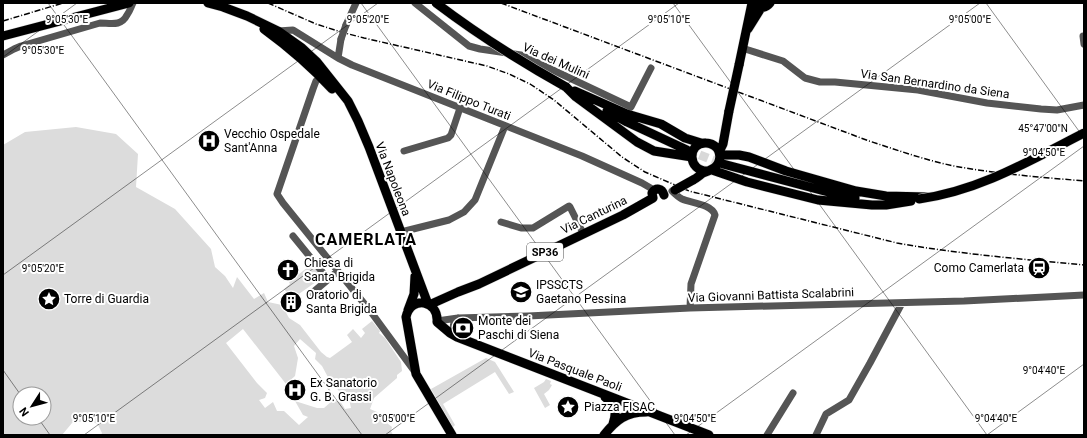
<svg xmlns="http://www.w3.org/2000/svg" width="1087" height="438" viewBox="0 0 1087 438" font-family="Roboto,sans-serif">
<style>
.green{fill:#dcdcdc;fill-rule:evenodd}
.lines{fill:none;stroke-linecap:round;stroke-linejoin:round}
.major-tunnel{stroke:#d9d9d9;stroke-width:9;stroke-dasharray:9 4.5;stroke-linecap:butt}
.major-casing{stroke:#dbdbdb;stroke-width:10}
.minor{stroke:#555;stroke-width:7}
.major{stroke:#000;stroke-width:9}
.rail{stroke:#000;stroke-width:1.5;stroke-dasharray:6 2 1 2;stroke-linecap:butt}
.major-bridge-casing{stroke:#dbdbdb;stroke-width:10;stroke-linecap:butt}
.minor-bridge{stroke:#555;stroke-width:7}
.major-bridge{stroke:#000;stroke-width:9}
.ticks{fill:none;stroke:#000;stroke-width:1;stroke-opacity:0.45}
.labels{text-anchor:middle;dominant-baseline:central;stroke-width:4;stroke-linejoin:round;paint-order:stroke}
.shield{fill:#fff;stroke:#4c4c4c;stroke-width:1}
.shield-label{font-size:11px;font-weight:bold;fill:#000}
.street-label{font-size:12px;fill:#000;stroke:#fff}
.poi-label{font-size:12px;fill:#000;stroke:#fff;text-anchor:start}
.district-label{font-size:16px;font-weight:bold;letter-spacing:1px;fill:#000;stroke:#fff}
.ticks-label{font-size:10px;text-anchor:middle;fill:#000;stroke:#fff;stroke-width:4;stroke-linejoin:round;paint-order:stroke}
</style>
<rect width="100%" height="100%" fill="#fff"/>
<path class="green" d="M76,127L116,134L138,154L136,187L175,209L211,249L215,267L225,276L233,288L237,277L254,299L264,293L268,302L282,305L289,318L300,325L321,352L327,357L330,358L352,342L347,335L353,329L361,338L365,333L362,329L372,321L380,331L379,333L385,338L401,362L402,371L397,375V378L374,398L370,409L377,412L383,420L387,423L392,427L391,431L393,435H101L102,433L98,425L91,420L72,423L62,435H3V145L25,132ZM243,329L286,384L295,376L298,358L294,346L300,339L316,353L315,359L322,366L330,381L339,391L349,399L351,408L345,409L340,401H332L324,408H317L295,401L303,415L308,417L299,425L284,411H277L273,402L265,408L259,400L265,398L267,393L257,383L226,343ZM20,394H44V418H20Z
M313,263L323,277L296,296L294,293L290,296L284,289L290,284L289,282Z
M486,358L495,362L514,392L509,394L495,372L443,404L455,425L453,427L431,389Z
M546,379L551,381L550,384L552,385L549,390L544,394L550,405L545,408L534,388L544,382Z"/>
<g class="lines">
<path class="major-tunnel" d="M687,150L723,164"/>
<g class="major-casing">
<path id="major" d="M208,3L223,7L247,16L278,31L302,48L317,62L348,101L358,121L369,147L428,304
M756,5C761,9 766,8 770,3
M264,29C290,48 310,65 332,89
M748,29L761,8
M3,36L129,3
M739,65L752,3
M566,87L576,97L637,142L654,151L692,157
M575,91L627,114L661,124L685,138L701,143
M607,111L627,122L687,150
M719,152L723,144L729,111
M720,155H739L749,157L786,171L856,191L886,196L927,197
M723,164L832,193L855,198
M712,170L747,182L818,200L872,205H886L911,201
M693,180C697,178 700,175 703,173C706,172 709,171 712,169C720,165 722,155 717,148C714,145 711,143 706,143C687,142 687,172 708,171
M653,198L652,193C656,187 662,188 664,195
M429,305L458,292L479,284L623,215L653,198
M408,310L414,294L415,276
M605,397C616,405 617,412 613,424
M452,435L416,374L406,317C411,295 439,300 437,322L450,333L457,337L709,435
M604,435C616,420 626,412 646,412"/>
</g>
<path class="minor" d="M415,3L469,46L480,49L521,55L631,107L651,68
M346,25L356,3
M278,31L293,30L338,58L352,65L582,156L642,183L654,190
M1084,36H1083L1084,44
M742,48L783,61L805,78L820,82H835L918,90L987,103L1041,109L1057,110L1084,105
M3,55L14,49L21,46L100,23C110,23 121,27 127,15C130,11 131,7 133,3
M338,58L341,39
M321,77L316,81L313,89L277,194L283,203L371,312L415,372
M404,151L448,138L451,135L460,108
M672,191C675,194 678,197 682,199C691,203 712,204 715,215L691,284L690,308
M501,222L521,228H533L569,206L570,207L583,233
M401,232L449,220L464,212L475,200L505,126
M293,236L328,279
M311,294L338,271
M437,321L458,318L528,316L690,308L964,301L1084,295
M457,337C453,330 451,324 458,318
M767,435L793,393
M816,435L826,414L849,400L870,363L902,303"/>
<use href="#major" class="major"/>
<path class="rail" d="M268,3L316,24L341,32L364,38L487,66L509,74L530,84L554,100L622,157L645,172L689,191L897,243C958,254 1022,259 1084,265
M501,3L869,141C897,150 925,160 954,166C997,174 1040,177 1084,181
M3,21L63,3"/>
<g class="major-bridge-casing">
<path id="major-bridge" d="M436,3C477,34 521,62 566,87
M729,111L739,65
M675,190L693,180
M919,199C979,191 1031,160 1084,133"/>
</g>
<path class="minor-bridge" d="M341,39L346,25"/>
<use href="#major-bridge" class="major-bridge"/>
</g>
<path class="ticks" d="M48,3L362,435M361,3L675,435M673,3L987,435M986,3L1084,138M3,57L77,3M3,275L378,3M3,370L20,394M38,418L50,435M84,435L679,3M385,435L980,3M686,435L1084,146M987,435L1084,364"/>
<defs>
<g id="hospital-disc" transform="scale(1.15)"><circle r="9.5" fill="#000" stroke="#fff"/><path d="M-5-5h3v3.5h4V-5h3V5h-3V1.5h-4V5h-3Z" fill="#fff"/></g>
<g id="station-disc" transform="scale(1.15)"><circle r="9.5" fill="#000" stroke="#fff"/><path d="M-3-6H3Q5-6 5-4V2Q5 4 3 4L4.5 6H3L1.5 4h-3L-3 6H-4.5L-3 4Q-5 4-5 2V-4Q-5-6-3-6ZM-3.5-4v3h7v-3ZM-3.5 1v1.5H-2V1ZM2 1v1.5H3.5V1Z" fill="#fff"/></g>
<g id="church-disc" transform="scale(1.15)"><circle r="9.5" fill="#000" stroke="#fff"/><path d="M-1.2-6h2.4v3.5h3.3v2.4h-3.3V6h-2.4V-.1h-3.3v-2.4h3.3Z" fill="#fff"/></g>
<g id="school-disc" transform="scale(1.15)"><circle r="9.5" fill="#000" stroke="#fff"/><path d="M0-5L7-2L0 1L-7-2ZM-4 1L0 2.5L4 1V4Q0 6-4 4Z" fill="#fff"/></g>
<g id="sight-disc" transform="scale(1.15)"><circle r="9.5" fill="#000" stroke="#fff"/><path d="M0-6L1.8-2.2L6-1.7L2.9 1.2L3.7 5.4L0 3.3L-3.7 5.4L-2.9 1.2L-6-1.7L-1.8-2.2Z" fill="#fff"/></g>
<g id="building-disc" transform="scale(1.15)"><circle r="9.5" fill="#000" stroke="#fff"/><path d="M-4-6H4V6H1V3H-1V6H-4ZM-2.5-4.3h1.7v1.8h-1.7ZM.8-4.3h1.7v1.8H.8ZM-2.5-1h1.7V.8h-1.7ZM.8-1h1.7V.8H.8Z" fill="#fff"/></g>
<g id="bank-disc" transform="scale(1.15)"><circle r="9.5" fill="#000" stroke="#fff"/><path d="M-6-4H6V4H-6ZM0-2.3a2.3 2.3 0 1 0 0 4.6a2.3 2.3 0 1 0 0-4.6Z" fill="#fff"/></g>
</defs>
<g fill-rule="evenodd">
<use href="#hospital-disc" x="209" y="141"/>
<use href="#station-disc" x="1039" y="268"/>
<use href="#church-disc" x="288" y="270"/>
<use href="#school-disc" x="521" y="292"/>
<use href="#sight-disc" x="49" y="299"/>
<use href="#building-disc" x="291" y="302"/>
<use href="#bank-disc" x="463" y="328"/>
<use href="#hospital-disc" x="295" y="390"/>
<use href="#sight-disc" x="568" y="407"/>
</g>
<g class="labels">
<rect class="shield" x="527" y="243" width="36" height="18" rx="3"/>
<g class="shield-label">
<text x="545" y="252">SP36</text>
</g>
<g class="street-label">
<text transform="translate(556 61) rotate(24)">Via dei Mulini</text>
<text transform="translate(935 84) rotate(8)">Via San Bernardino da Siena</text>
<text transform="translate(469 100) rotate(22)">Via Filippo Turati</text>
<text transform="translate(393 179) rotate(69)">Via Napoleona</text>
<text transform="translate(594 215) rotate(-26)">Via Canturina</text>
<text transform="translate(771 295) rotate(-2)">Via Giovanni Battista Scalabrini</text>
<text transform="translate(575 370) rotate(21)">Via Pasquale Paoli</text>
</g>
<g class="poi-label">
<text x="224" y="134">Vecchio Ospedale<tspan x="224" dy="14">Sant'Anna</tspan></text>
<text x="304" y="263">Chiesa di<tspan x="304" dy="14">Santa Brigida</tspan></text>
<text x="1024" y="268" text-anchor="end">Como Camerlata</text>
<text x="536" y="285">IPSSCTS<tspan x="536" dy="14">Gaetano Pessina</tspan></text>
<text x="306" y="295">Oratorio di<tspan x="306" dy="14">Santa Brigida</tspan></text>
<text x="64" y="299">Torre di Guardia</text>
<text x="478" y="321">Monte dei<tspan x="478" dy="14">Paschi di Siena</tspan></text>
<text x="310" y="383">Ex Sanatorio<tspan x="310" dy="14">G. B. Grassi</tspan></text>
<text x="584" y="407">Piazza FISAC</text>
</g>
<g class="district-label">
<text x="366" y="239">CAMERLATA</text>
</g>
</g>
<g class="ticks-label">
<text x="67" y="23">9°05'30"E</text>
<text x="368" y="23">9°05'20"E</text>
<text x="669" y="23">9°05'10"E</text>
<text x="970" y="23">9°05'00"E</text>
<text x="43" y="54">9°05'30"E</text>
<text x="1043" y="132">45°47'00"N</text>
<text x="1044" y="156">9°04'50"E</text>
<text x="43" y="272">9°05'20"E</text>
<text x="1044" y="374">9°04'40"E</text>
<text x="94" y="422">9°05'10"E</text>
<text x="394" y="422">9°05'00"E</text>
<text x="695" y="422">9°04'50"E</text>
<text x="996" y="422">9°04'40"E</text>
</g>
<rect width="1087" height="438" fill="none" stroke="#000000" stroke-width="8"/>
<g transform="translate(32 406) rotate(234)"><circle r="19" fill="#ffffff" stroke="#999999"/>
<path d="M0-3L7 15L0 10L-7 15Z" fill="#000000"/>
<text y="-6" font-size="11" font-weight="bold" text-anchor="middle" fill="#000000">N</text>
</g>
</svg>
